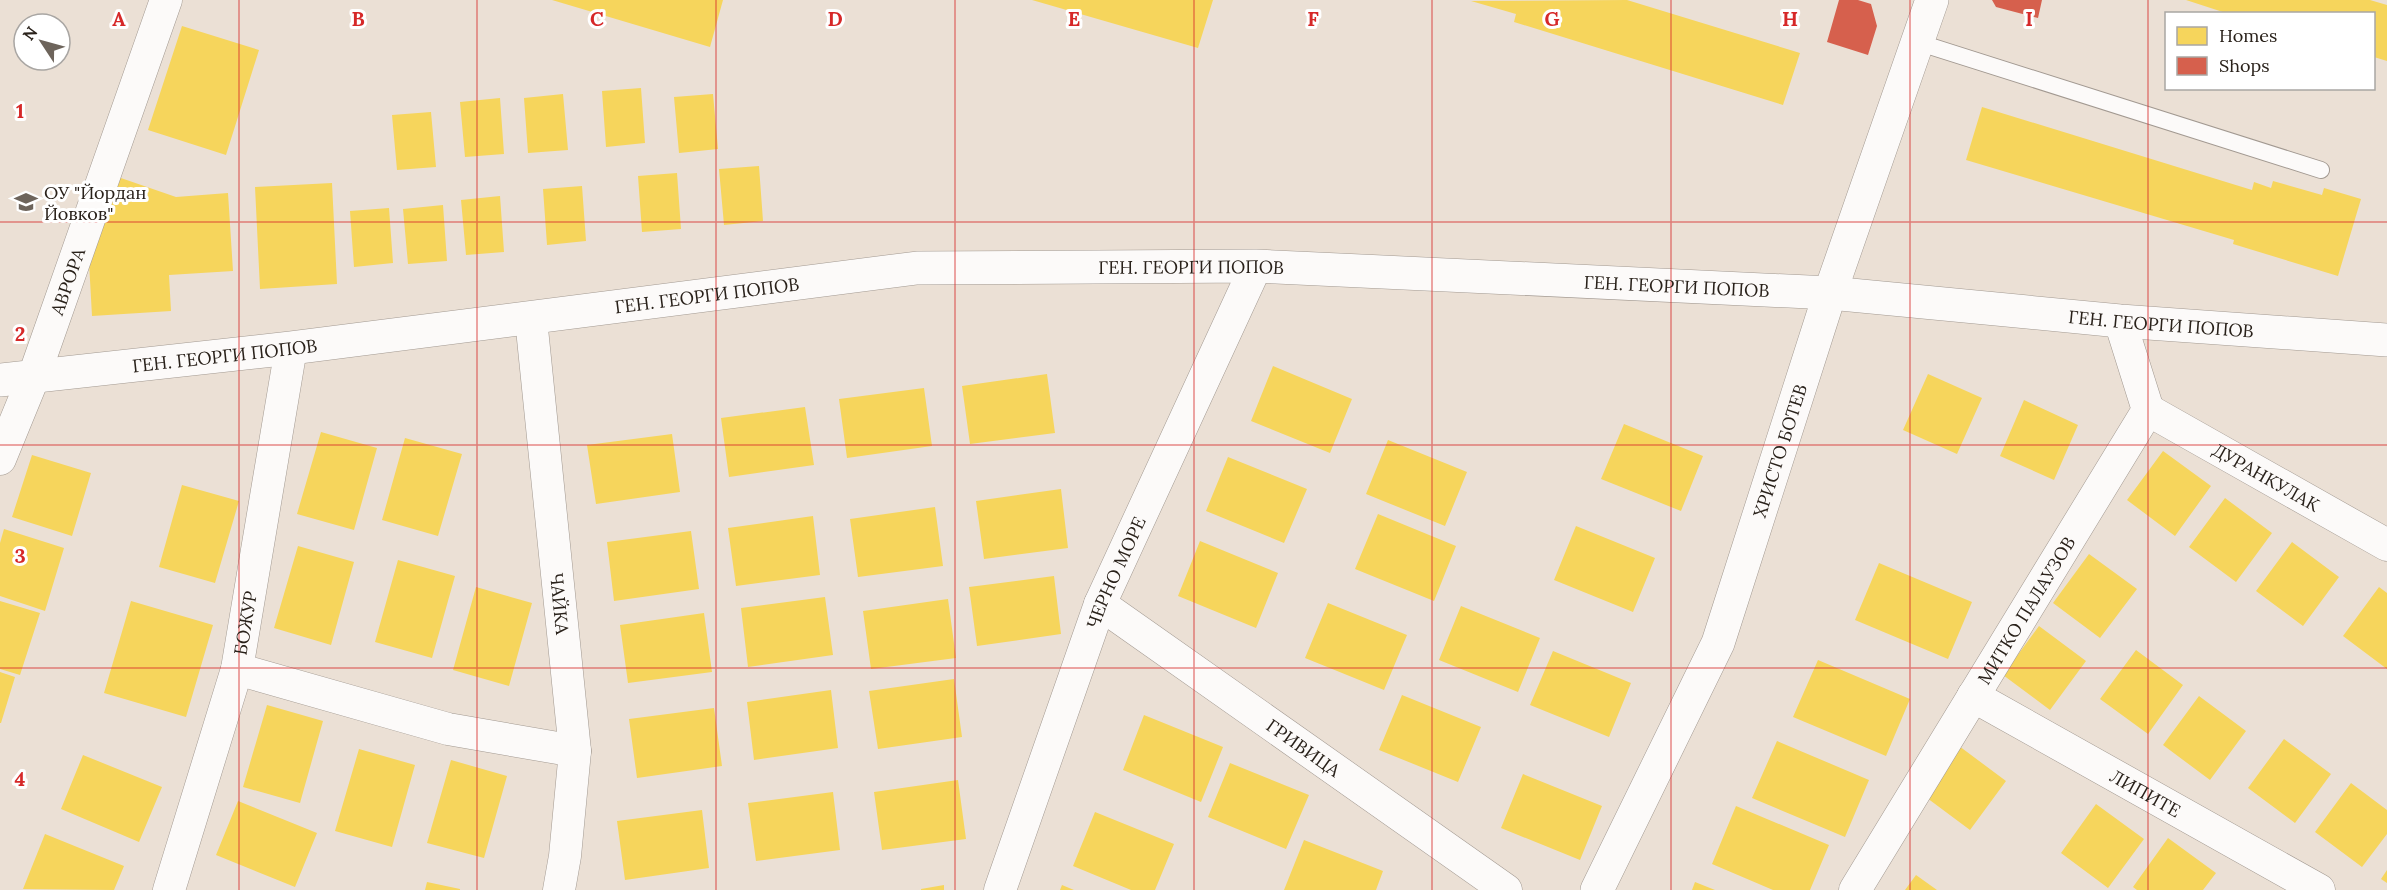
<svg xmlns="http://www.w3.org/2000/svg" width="2387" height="890" viewBox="0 0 2387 890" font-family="Lora,serif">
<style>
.homes{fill:#f6d55c}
.shops{fill:#d6604d}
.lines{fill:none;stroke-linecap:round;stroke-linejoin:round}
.service-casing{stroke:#a29991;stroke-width:18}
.minor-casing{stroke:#a29991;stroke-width:33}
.tertiary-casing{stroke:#a29991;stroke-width:34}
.service{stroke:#fcfaf9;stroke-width:16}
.minor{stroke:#fcfaf9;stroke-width:32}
.tertiary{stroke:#fcfaf9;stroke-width:33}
.grid{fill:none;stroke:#d62828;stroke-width:1.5;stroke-opacity:0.55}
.labels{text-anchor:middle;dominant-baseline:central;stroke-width:6;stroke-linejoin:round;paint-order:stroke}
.poi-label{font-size:18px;fill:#29211a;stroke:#fff;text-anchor:start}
.street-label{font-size:18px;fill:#29211a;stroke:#fff}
.grid-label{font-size:20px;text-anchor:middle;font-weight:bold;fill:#d62828;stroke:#fff;stroke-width:6;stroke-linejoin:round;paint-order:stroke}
</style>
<rect width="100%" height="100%" fill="#ebe0d5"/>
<path class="homes" d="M552,0H723L710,47Z
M1032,0H1213L1198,48Z
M1627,0L1800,53L1783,105L1514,22L1516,14L1471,1Z
M2186,0H2370L2387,5V61L2374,57V14H2229Z
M182,26L259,50L226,155L148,130Z
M641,88L645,143L606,147L602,91Z
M563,94L568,150L528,153L524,98Z
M713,94L718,149L679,153L674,97Z
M500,98L504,154L465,157L460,102Z
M1982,107L2252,190L2254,182L2271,188L2273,181L2322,195L2324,188L2361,199L2338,276L2233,244L2234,240L1966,160Z
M431,112L436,167L397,170L392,115Z
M759,166L763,221L724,225L719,169Z
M677,173L681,229L642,232L638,176Z
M118,177L176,197L228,193L233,271L169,275L171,311L92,316L89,262Z
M332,183L337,284L260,289L255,187Z
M582,186L586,241L547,245L543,189Z
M500,196L504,252L466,255L461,200Z
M443,205L447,261L408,264L403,209Z
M389,208L393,263L354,267L350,211Z
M1273,366L1352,399L1330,453L1251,421Z
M1047,374L1055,433L970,444L962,386Z
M1928,374L1982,398L1957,454L1903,430Z
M924,388L932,446L847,458L839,399Z
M2024,400L2078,425L2054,480L2000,456Z
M805,407L814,465L729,477L721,418Z
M1624,424L1703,456L1681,511L1601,479Z
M321,432L377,448L354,530L297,514Z
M672,434L680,492L596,504L587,445Z
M405,438L462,454L438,536L382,520Z
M1388,440L1467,472L1445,526L1366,494Z
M2163,451L2211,486L2175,536L2127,500Z
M32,455L91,473L72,536L12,517Z
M1228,457L1307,489L1284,543L1206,511Z
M182,485L239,501L215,583L159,567Z
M1061,489L1068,548L984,559L976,501Z
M2225,498L2272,533L2236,582L2189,547Z
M935,507L943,566L858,577L850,519Z
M1378,514L1456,546L1434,601L1355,569Z
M813,516L820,575L736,586L728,528Z
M1576,526L1655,558L1633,612L1554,580Z
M4,529L64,548L45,611L0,596V543Z
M691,531L699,589L614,601L607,542Z
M1200,541L1278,573L1256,628L1178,596Z
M2292,542L2339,577L2303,626L2256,591Z
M298,546L354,562L331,645L274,628Z
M2089,554L2137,589L2100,638L2053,603Z
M398,560L455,576L432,658L375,642Z
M1879,563L1972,602L1948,659L1855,620Z
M1054,576L1061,634L977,646L969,587Z
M476,587L532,603L509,686L453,670Z
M2379,587L2387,593V669L2343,636Z
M825,597L833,655L748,667L741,608Z
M948,599L956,658L871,669L863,611Z
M0,601L40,613L20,675L0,669Z
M131,601L213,625L186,717L104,693Z
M1328,603L1407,635L1384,690L1305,658Z
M1461,606L1540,638L1518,692L1439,660Z
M704,613L712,672L628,683L620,625Z
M2039,626L2086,661L2050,710L2003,675Z
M2136,650L2183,685L2148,734L2100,699Z
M1553,651L1631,683L1609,737L1530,705Z
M1818,660L1910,699L1886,756L1793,717Z
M0,672L15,677L1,723H0Z
M954,679L962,737L878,749L869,691Z
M831,690L838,748L754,760L747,702Z
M1402,695L1481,727L1458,782L1379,750Z
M2199,696L2246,731L2210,780L2163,745Z
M267,705L323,721L300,803L243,787Z
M714,708L722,766L637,778L629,719Z
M1144,715L1223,747L1201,802L1123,770Z
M2284,739L2331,774L2295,823L2248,788Z
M1777,741L1869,780L1845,837L1752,798Z
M1959,746L2006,781L1970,830L1923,795Z
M359,749L415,765L392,847L335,831Z
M83,755L162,787L139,842L61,809Z
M451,760L507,776L484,858L427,843Z
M1230,763L1309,795L1286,849L1208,817Z
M1523,774L1602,806L1580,860L1501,828Z
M958,780L966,839L882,850L874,792Z
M2351,783L2387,810V834L2362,867L2315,832Z
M833,792L840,850L756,861L748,803Z
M238,801L317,833L295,887L216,855Z
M2096,804L2144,839L2108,888L2061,853Z
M1736,806L1829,845L1810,890H1773L1712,864Z
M702,810L709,868L625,880L617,821Z
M1095,812L1174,844L1155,890H1131L1073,866Z
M45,834L124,866L114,890L23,889Z
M2168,838L2216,873L2203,890H2137L2133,887Z
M1304,840L1383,871L1376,890H1284Z
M2387,870V883L2381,879Z
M1916,875L1937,890H1905Z
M427,882L460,889V890H425Z
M1695,882L1715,890H1692Z
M944,885V890H921V889Z
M1062,885L1074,890H1060Z"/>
<path class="shops" d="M1839,0H1858L1871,4L1877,26L1868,55L1827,42Z
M1992,0H2042L2038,18L1996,7Z"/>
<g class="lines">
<g class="service-casing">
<path id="service" d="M1917,42L2321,170"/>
</g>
<g class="minor-casing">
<g id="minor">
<path id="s1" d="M531,319L575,751L565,856L559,890"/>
<path id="s2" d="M2148,410L2387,545"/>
<path id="s3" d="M0,459L34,376L166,0"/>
<path id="s4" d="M1100,604L1506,890"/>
<path d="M237,669L448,729L575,751"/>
<path id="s5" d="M1973,696L2319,890"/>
<path id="s6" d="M169,890L237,669L291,348"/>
<path id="s7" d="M1000,890L1100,604L1256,266"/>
<path id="s8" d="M1855,890L2148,410L2120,321"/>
</g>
</g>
<g class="tertiary-casing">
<g id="tertiary">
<path id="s9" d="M0,380L291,348L917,268L1256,266L1830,293L2120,321L2387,340"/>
<path id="s10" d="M1597,890L1718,643L1830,293L1932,0"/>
</g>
</g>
<use href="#service" class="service"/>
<use href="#minor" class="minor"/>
<use href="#tertiary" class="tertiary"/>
</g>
<path class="grid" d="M239,0V890M477,0V890M716,0V890M955,0V890M1194,0V890M1432,0V890M1671,0V890M1910,0V890M2148,0V890M0,222H2387M0,445H2387M0,668H2387"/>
<defs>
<g id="school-bare" transform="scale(1.8)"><path d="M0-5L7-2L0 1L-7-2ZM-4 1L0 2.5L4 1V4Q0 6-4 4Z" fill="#6d645b" stroke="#fff" stroke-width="2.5" paint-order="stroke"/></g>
</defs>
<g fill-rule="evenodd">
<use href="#school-bare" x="26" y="202"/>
</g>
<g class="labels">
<g class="poi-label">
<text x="44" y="192">ОУ "Йордан<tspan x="44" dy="21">Йовков"</tspan></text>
</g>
<g class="street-label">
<text stroke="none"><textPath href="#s9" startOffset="1198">ГЕН. ГЕОРГИ ПОПОВ</textPath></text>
<text stroke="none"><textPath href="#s3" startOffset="190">АВРОРА</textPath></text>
<text stroke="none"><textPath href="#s9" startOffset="1684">ГЕН. ГЕОРГИ ПОПОВ</textPath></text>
<text stroke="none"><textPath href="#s9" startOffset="712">ГЕН. ГЕОРГИ ПОПОВ</textPath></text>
<text stroke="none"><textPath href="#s9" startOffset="2170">ГЕН. ГЕОРГИ ПОПОВ</textPath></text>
<text stroke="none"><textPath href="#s9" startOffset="226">ГЕН. ГЕОРГИ ПОПОВ</textPath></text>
<text stroke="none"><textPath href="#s10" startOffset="477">ХРИСТО БОТЕВ</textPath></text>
<text stroke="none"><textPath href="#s2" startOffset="136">ДУРАНКУЛАК</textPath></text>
<text stroke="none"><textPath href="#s7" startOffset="338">ЧЕРНО МОРЕ</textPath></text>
<text stroke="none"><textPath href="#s1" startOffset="286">ЧАЙКА</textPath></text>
<text stroke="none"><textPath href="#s8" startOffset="328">МИТКО ПАЛАУЗОВ</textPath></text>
<text stroke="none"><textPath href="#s6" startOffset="278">БОЖУР</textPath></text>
<text stroke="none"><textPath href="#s4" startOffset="249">ГРИВИЦА</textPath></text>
<text stroke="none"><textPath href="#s5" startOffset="198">ЛИПИТЕ</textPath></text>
</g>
</g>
<g class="grid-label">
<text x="119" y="26">A</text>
<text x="358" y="26">B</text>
<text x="597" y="26">C</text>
<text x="835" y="26">D</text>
<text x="1074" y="26">E</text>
<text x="1313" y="26">F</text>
<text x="1552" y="26">G</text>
<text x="1790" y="26">H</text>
<text x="2029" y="26">I</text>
<text x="20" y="118">1</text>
<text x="20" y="341">2</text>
<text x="20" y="563">3</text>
<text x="20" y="786">4</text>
</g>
<rect x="2165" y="12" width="210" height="78" fill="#ffffff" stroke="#a9a6a3" stroke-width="1.5"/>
<rect x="2177" y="27" width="30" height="18" fill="#f6d55c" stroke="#a9a6a3" stroke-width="1.5"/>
<text x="2219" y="42" font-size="18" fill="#29211a">Homes</text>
<rect x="2177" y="57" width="30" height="18" fill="#d6604d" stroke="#a9a6a3" stroke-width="1.5"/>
<text x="2219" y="72" font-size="18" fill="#29211a">Shops</text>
<g transform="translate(42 42) rotate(306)"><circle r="28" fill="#ffffff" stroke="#a9a6a3" stroke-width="1.5"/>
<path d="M0-4.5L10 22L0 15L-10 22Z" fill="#6d645b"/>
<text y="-9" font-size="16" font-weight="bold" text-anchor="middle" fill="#29211a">N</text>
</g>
</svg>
